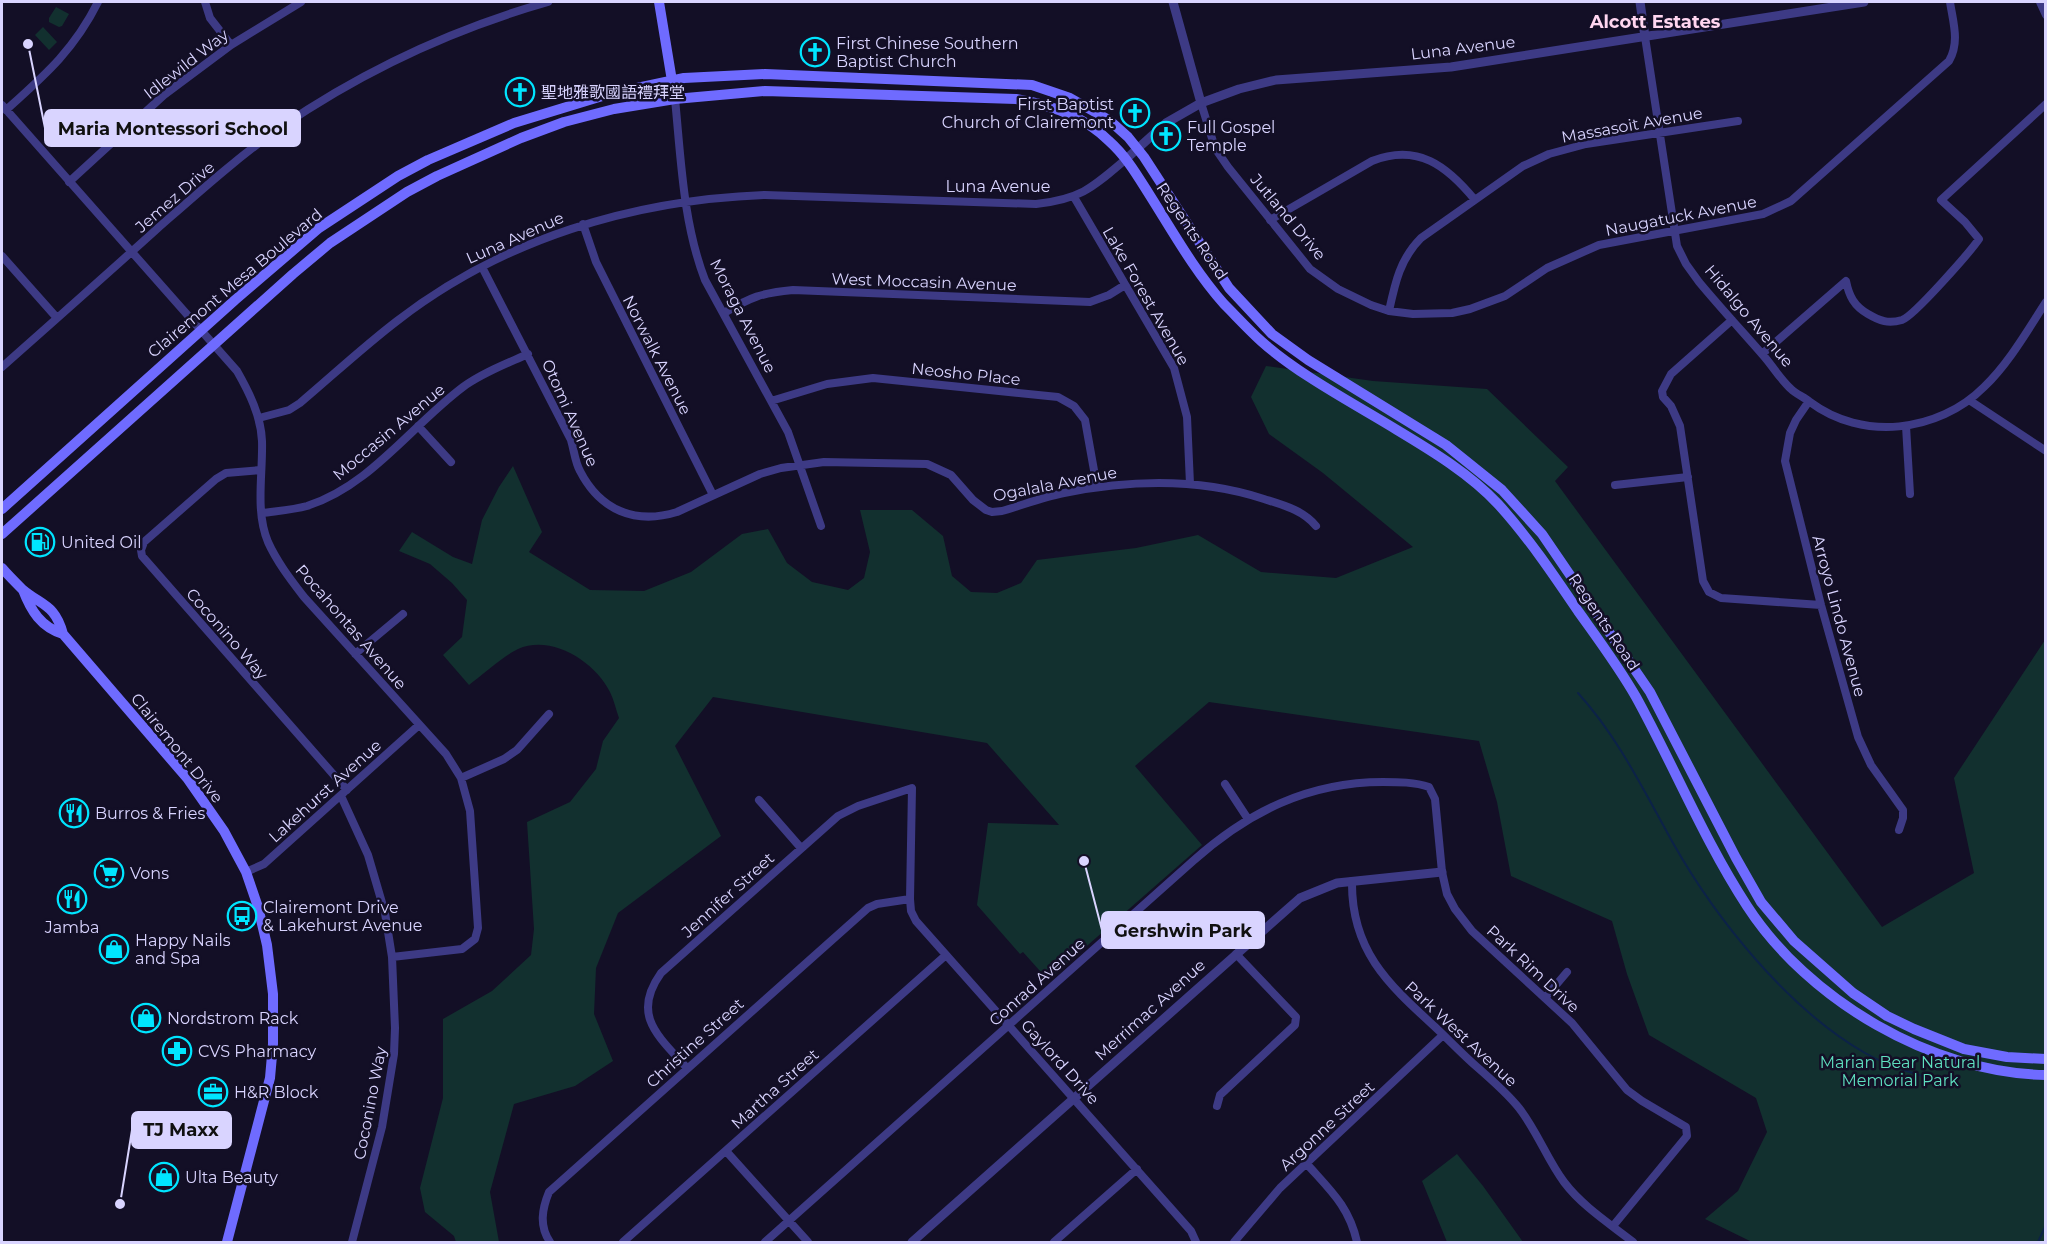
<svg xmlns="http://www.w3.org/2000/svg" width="2047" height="1244" viewBox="0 0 2047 1244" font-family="Montserrat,'Noto Sans SC',sans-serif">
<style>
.green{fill:#12302f}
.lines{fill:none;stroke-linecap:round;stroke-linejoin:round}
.stream{stroke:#0c2248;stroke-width:2}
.minor{stroke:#3d3a85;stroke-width:8}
.tertiary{stroke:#3d3a85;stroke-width:9}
.secondary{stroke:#6f6bff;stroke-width:10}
.labels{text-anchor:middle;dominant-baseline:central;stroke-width:5;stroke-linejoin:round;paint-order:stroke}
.poi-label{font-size:16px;fill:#d9d4ff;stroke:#130f26;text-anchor:start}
.street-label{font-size:16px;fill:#d9d4ff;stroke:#130f26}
.park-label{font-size:16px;fill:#5fe0c0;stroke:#130f26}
.neighbourhood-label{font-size:18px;font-weight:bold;fill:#ffd6f0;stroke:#130f26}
.leader{fill:none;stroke:#d9d4ff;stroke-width:2}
.callout-dot{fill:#d9d4ff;stroke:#130f26;stroke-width:2}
.callout{fill:#d9d4ff;stroke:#d9d4ff;stroke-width:2}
.callout-label{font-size:18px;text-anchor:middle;font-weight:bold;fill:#111}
</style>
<rect width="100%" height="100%" fill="#130f26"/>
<path class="green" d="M56,7L69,14L62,26L59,27L49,22V18Z
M43,27L57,42L49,50L35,35Z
M1266,366L1373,381L1487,389L1568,467L1555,481L1882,927L1974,873L1954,778L2045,640V1242H1752L1705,1219L1738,1191L1767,1132L1756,1098L1649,1035L1627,974L1612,921L1511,876L1497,802L1479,741L1209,702L1135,766L1202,845L1048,980L1023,952L1020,954L977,905L988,823L1059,825L987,743L713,697L675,746L721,836L618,913L596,968L594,1014L613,1061L575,1086L514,1104L490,1192L499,1242H456L454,1236L425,1212L420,1188L443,1098V1019L492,991L531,955L534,929L527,822L570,802L596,769L603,741L619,718C616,710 614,700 610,692C595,662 552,634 518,649C505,655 481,676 469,685L443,655L462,637L467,600L452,583L430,564L399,551L412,532L453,557L472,564L482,520L499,487L513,466L542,532L529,552L590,590L644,591L691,572L742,534L768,529L787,563L812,582L848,590L864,578L870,552L860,510H912L943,536L952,576L971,592L997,593L1021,583L1037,560L1136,548L1198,535L1261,572L1336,578L1413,547L1323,473L1269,434L1251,397Z
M1457,1154L1483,1186L1523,1242H1447L1422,1181Z"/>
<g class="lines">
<path class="stream" d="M1578,693C1618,737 1644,791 1673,843C1716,919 1788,1009 1865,1053C1892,1068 1921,1076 1951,1084
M2038,1242L2046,1225"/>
<path class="minor" d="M205,2L210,18L231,45
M2040,2L2046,15
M1645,37L1677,246L1686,264L1699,282C1719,306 1741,330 1762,354C1772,365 1780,379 1791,389C1796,394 1804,397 1810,402C1862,441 1938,433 1984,387C2009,363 2027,331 2046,302
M675,99C681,159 683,223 705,280L788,432L821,526
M1201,103L1215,148L1228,167L1310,269L1338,289L1371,305L1389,311L1413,314L1452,313L1470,309L1505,296L1547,268L1599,245L1763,214L1791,201L1949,61C1960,42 1953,22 1950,2
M2,105L237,371C249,392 261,416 262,441C263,474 255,511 268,542C277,562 291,580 304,597L446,754L461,778L470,811L478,928L475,939L462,949L392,957
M6,110C45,75 74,50 98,2
M69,182L164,95L231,45L301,2
M1074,197L1174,368L1187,417L1190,484
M1270,220L1372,161C1418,143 1447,166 1475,200
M583,224L596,262L713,495
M2,256L57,318
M482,267L571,440C574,450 575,462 580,471C600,510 635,525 677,512L760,474L781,468L824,462L927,464L951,475L973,500L986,510L992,512L1002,511C1023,505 1043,497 1064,493C1129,480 1200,478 1264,499C1283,505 1303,510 1316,526
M1389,311C1395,283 1400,259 1421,238L1523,166L1549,154L1586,144L1738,121
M724,313C751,297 761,293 793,290L1090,302L1109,295L1125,285
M1732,320L1671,374L1662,391L1663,397L1671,406L1680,426L1703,581L1709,592L1721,598L1821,605
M1762,354L1846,281C1849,296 1854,306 1868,314C1880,321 1888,324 1902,320C1914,316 1970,252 1979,239L1965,222L1941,200L2046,104
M2,367C54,321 106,275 158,228C198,193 238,157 281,127C363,71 453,29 548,2
M1969,400L2046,451
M771,401L827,384L873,378L1058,397L1074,406L1085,420L1097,487
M1809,401L1796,420L1790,433L1785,461L1821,605L1858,737L1871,765L1903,810V818L1899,830
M259,418L289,410L300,403C332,376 363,347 397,321C503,239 632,200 765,195L1036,204C1081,199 1092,188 1126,159
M418,426L451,462
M1906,426L1910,494
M261,470L226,473L216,479L144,542L141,550L142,556L347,790
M1615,485L1688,477
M262,513C276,511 293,510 307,506C370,486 411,426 463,387C482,373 506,364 528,354
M355,654L403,614
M461,778L504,759L517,750L549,714
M1225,784L1248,819
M341,796L368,855L385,913L392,957L395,1028L394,1054L382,1127L352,1242
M759,800L801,848
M246,872L264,864L419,725
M1352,881C1351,950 1387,983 1434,1026C1448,1039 1462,1054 1477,1067C1492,1080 1507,1093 1519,1108C1537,1131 1547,1159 1564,1182C1582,1206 1610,1224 1633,1242
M1545,998L1567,972
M687,1068C658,1036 631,1015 661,973L838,816L858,806L912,788L910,899L911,911L916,921L1191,1231L1196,1242
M1217,1106L1220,1095L1295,1025L1296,1017L1236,954
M726,1151L808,1242
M1306,1163C1330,1190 1349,1206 1357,1242
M550,1242C539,1226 542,1209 549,1192L868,908L877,904L910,899
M623,1242L946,955
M765,1242L1193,861C1248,812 1308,782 1383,782C1398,782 1415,782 1429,787L1435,799L1442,872L1447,894L1455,909L1472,931L1572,1023L1627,1090L1642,1101L1686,1127L1687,1136L1613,1226
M1054,1242L1137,1169
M1234,1242L1280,1188L1443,1035"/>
<path class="tertiary" d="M1173,2L1201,103
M1640,2L1645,37
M1126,159L1166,123L1201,103L1239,89L1276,80L1451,67L1864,2
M912,1242L1300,898L1337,883L1442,872"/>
<path class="secondary" d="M659,2L675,99
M2,509L235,300L319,228L398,176L428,160L514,123L609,94L684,78L765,74L1032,85L1070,98L1109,120L1128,137L1144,157L1229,288L1272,334L1308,360L1446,445L1502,490L1542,534L1650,692L1736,858L1761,902L1794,941L1853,993L1887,1016L1914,1029L1964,1049L2007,1057L2046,1059
M2,534L293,274L330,243L407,192L437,176L521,138L564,122L614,109L675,99L765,91L1016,99C1051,105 1084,116 1109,141C1126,156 1137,175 1149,194C1173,232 1194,270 1224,304C1236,316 1248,329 1261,341C1299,375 1353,403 1397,430C1432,451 1470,474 1498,504C1528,537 1553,574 1578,611C1598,639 1619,667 1636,697C1674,766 1704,840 1747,906C1808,1000 1932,1073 2046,1075
M2,568C8,575 15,582 22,589C42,606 55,604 63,634L187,778L224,831L246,872L258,907L267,945L273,994V1044L270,1078L227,1242
M23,590C31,611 41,627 63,634"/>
</g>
<defs>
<g id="church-ring" transform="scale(1.5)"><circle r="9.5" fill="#130f26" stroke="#00e5ff" stroke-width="1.5"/><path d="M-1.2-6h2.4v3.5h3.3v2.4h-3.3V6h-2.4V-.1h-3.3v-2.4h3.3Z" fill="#00e5ff"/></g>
<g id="fuel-ring" transform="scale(1.5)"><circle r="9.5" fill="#130f26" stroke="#00e5ff" stroke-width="1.5"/><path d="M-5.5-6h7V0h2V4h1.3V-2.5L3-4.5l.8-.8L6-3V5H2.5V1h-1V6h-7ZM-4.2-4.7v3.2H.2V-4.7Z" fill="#00e5ff"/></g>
<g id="restaurant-ring" transform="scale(1.5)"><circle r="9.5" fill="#130f26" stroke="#00e5ff" stroke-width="1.5"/><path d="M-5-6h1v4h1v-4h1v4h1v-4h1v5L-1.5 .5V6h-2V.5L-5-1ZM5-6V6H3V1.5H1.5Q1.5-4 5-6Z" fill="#00e5ff"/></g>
<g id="supermarket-ring" transform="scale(1.5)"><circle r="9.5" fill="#130f26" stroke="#00e5ff" stroke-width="1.5"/><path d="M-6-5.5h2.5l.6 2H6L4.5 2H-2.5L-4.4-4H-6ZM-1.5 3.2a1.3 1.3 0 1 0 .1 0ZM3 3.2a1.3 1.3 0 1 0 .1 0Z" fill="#00e5ff"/></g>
<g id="bus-ring" transform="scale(1.5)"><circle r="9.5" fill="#130f26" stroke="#00e5ff" stroke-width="1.5"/><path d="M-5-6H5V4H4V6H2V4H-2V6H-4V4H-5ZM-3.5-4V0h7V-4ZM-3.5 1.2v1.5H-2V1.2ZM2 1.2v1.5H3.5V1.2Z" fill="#00e5ff"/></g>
<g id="shop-ring" transform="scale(1.5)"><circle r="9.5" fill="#130f26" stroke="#00e5ff" stroke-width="1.5"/><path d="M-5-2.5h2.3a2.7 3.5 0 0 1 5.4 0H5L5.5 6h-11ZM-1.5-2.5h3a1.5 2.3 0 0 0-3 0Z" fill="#00e5ff"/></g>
<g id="pharmacy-ring" transform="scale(1.5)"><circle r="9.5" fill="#130f26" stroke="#00e5ff" stroke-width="1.5"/><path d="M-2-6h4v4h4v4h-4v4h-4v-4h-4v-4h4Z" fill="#00e5ff"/></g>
<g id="office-ring" transform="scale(1.5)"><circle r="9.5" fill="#130f26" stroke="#00e5ff" stroke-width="1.5"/><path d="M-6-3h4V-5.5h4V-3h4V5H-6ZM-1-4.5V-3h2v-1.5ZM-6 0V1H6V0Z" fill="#00e5ff"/></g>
</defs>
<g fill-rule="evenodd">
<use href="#church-ring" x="815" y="52"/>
<use href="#church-ring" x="520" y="92"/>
<use href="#church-ring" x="1135" y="113"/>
<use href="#church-ring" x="1166" y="136"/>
<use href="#fuel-ring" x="40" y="542"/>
<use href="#restaurant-ring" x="74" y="813"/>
<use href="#supermarket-ring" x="109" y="873"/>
<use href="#restaurant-ring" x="72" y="899"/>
<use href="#bus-ring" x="242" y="916"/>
<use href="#shop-ring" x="114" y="949"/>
<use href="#shop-ring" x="146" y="1018"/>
<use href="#pharmacy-ring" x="177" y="1051"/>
<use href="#office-ring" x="213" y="1092"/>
<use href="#shop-ring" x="164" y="1177"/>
</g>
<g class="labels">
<g class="poi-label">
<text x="836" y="43">First Chinese Southern<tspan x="836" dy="18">Baptist Church</tspan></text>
<text x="541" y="92">聖地雅歌國語禮拜堂</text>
<text x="1114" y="104" text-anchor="end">First Baptist<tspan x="1114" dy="18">Church of Clairemont</tspan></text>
<text x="1187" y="127">Full Gospel<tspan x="1187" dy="18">Temple</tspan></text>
<text x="61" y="542">United Oil</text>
<text x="95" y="813">Burros &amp; Fries</text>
<text x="130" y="873">Vons</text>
<text x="263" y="907">Clairemont Drive<tspan x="263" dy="18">&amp; Lakehurst Avenue</tspan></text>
<text x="72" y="927" text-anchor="middle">Jamba</text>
<text x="135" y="940">Happy Nails<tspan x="135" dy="18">and Spa</tspan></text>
<text x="167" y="1018">Nordstrom Rack</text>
<text x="198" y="1051">CVS Pharmacy</text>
<text x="234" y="1092">H&amp;R Block</text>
<text x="185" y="1177">Ulta Beauty</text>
</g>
<g class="street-label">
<text transform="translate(1463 48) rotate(-7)">Luna Avenue</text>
<text transform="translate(186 64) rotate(-38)">Idlewild Way</text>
<text transform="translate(1632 125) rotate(-10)">Massasoit Avenue</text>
<text x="998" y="186">Luna Avenue</text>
<text transform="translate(175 197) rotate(-41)">Jemez Drive</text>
<text transform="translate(1681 216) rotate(-11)">Naugatuck Avenue</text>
<text transform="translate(1288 217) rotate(50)">Jutland Drive</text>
<text transform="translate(1192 231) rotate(56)">Regents Road</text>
<text transform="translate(515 238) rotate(-24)">Luna Avenue</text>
<text transform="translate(924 282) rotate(2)">West Moccasin Avenue</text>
<text transform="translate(235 283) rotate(-40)">Clairemont Mesa Boulevard</text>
<text transform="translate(1146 296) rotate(60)">Lake Forest Avenue</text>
<text transform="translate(743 316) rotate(63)">Moraga Avenue</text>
<text transform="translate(1749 316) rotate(50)">Hidalgo Avenue</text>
<text transform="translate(657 355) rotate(63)">Norwalk Avenue</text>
<text transform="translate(966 374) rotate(6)">Neosho Place</text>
<text transform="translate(570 413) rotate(66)">Otomi Avenue</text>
<text transform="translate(389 432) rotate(-40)">Moccasin Avenue</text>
<text transform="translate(1055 484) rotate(-11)">Ogalala Avenue</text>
<text transform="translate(1839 616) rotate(75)">Arroyo Lindo Avenue</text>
<text transform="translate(1604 622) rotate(56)">Regents Road</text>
<text transform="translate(351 627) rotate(49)">Pocahontas Avenue</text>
<text transform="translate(227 634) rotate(49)">Coconino Way</text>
<text transform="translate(177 748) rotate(51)">Clairemont Drive</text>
<text transform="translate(325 791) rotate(-42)">Lakehurst Avenue</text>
<text transform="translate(728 895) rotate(-42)">Jennifer Street</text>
<text transform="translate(1533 969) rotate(43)">Park Rim Drive</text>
<text transform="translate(1037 982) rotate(-42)">Conrad Avenue</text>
<text transform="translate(1150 1010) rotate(-42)">Merrimac Avenue</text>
<text transform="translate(1461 1034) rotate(43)">Park West Avenue</text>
<text transform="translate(695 1043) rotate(-42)">Christine Street</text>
<text transform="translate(1060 1062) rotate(48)">Gaylord Drive</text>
<text transform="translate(775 1089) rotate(-42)">Martha Street</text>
<text transform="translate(370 1103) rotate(-79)">Coconino Way</text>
<text transform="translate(1327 1126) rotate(-43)">Argonne Street</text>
</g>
<g class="park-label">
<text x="1900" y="1062">Marian Bear Natural<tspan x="1900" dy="18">Memorial Park</tspan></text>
</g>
<g class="neighbourhood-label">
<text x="1655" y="22">Alcott Estates</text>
</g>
</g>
<path class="leader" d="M28 44L45 128M1084 861L1102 930M120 1204L132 1130"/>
<g class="callout-dot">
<circle cx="28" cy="44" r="6"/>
<circle cx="1084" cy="861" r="6"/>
<circle cx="120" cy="1204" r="6"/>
</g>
<g class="callout">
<rect x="45" y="110" width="255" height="36" rx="6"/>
<rect x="1102" y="912" width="162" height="36" rx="6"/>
<rect x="132" y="1112" width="99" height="36" rx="6"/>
</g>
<g class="callout-label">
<text x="173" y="135">Maria Montessori School</text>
<text x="1183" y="937">Gershwin Park</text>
<text x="181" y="1136">TJ Maxx</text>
</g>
<rect width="2047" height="1244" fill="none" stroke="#d9d4ff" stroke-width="6"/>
</svg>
